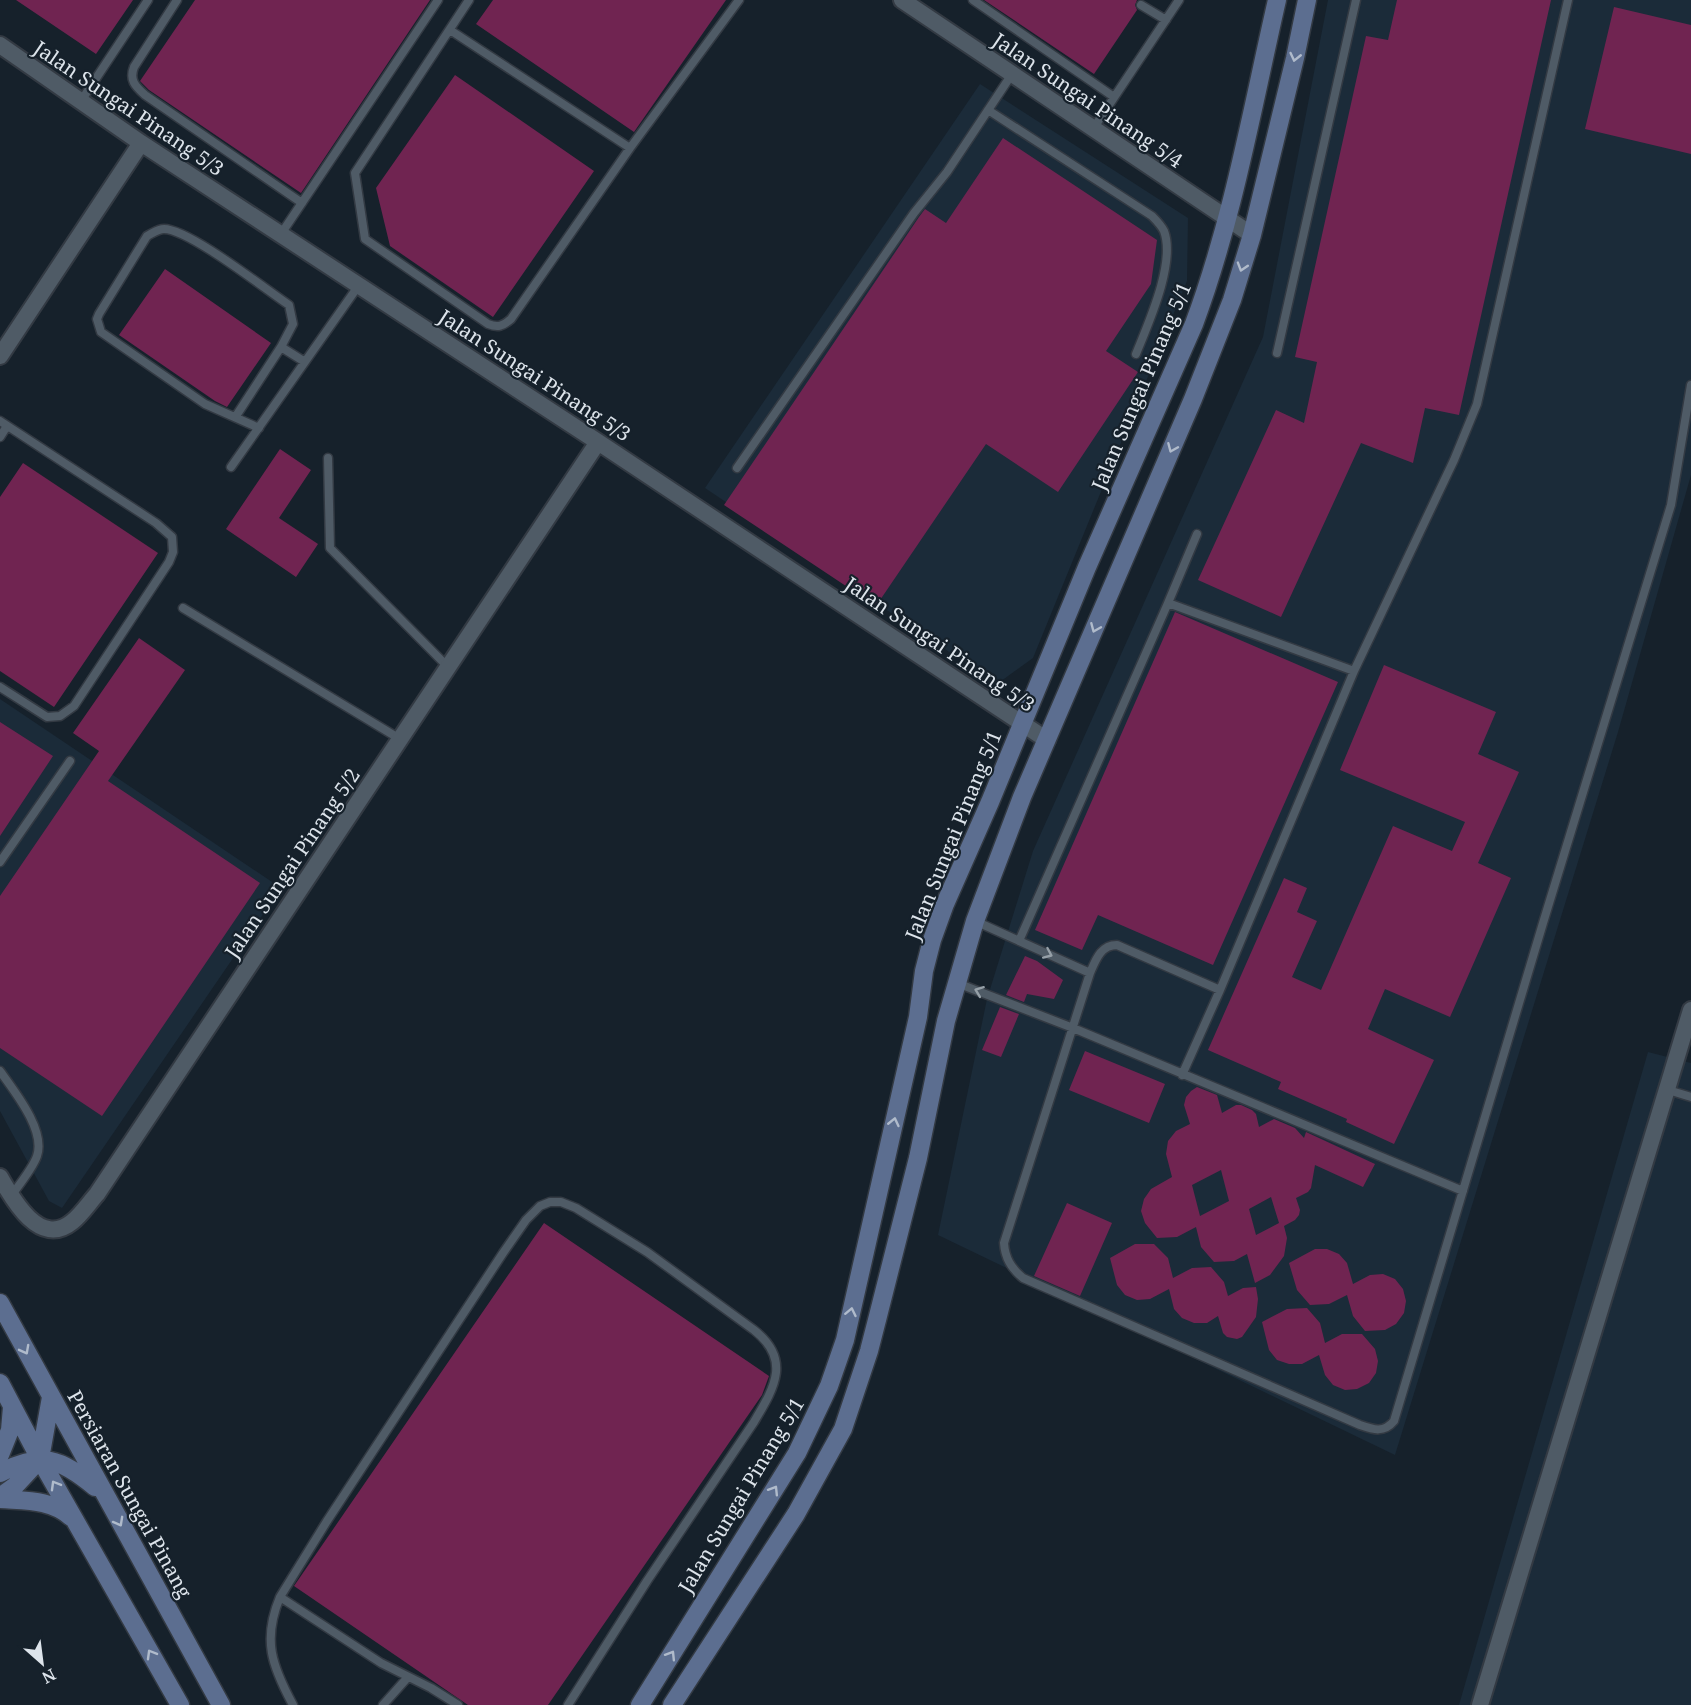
<svg xmlns="http://www.w3.org/2000/svg" width="1691" height="1705" viewBox="0 0 1691 1705" font-family="'Noto Serif',serif">
<style>
.built{fill:#1b2b39}
.building{fill:#702451;fill-rule:evenodd}
.lines{fill:none;stroke-linecap:round;stroke-linejoin:round}
.lane-casing{stroke:#333a43;stroke-width:11}
.street-casing{stroke:#333a43;stroke-width:20}
.secondary-casing{stroke:#333a43;stroke-width:21}
.lane{stroke:#4f5b66;stroke-width:8}
.street{stroke:#4f5b66;stroke-width:16}
.secondary{stroke:#5c6e90;stroke-width:18}
.oneway{stroke:#b0bbcb}
.oneway2{stroke:#96a0a8}
.labels{text-anchor:middle;dominant-baseline:central;stroke-width:4.5;stroke-linejoin:round;paint-order:stroke}
.street-label{font-size:20px;fill:#dde4eb;stroke:#16212b}
</style>
<rect width="100%" height="100%" fill="#16212b"/>
<path class="built" d="M1328,0H1691V475L1618,732L1395,1455L938,1235L987,999L1033,851L1263,337Z
M980,84L1188,218L1187,281L1033,658L997,684L705,488Z
M0,699L281,888L62,1208L49,1201L0,1111Z
M1648,1052L1691,1063V1705H1459Z"/>
<path class="building" d="M16,0H133L96,54Z
M195,0H430L301,193L149,90L140,81Z
M493,0H726L634,132L476,24Z
M984,0H1137L1135,5L1137,10L1094,74Z
M1397,0H1551L1459,415L1425,408L1413,463L1361,443L1281,617L1198,580L1276,410L1304,423L1317,362L1295,357L1366,36L1388,40Z
M1614,7L1691,25V154L1585,129Z
M455,75L594,171L493,317L390,246L376,188Z
M1003,138L1157,240L1151,284L1106,351L1138,372L1058,492L986,444L876,606L724,505L919,217L925,209L946,223Z
M165,269L271,343L227,407L215,401L119,335Z
M280,449L311,470L279,518L318,544L296,577L226,529Z
M23,463L158,553L54,707L0,671V497Z
M1175,612L1338,682L1213,965L1098,915L1082,950L1035,930Z
M139,638L185,670L108,781L260,883L102,1116L0,1048V896L99,751L73,733Z
M1384,665L1496,712L1478,754L1519,772L1478,863L1511,878L1450,1017L1385,989L1368,1029L1434,1060L1394,1144L1346,1122L1347,1119L1278,1089L1281,1082L1208,1050L1284,878L1307,888L1297,912L1317,921L1292,977L1321,990L1393,826L1452,851L1465,822L1340,770Z
M0,722L53,756L0,836Z
M1025,956L1037,961L1063,980L1054,999L1027,994L1024,1002L1006,995Z
M1000,1007L1019,1014L1001,1057L982,1050Z
M1085,1051L1165,1084L1149,1123L1069,1090Z
M1197,1087L1217,1095L1222,1113L1236,1105H1241L1252,1110L1256,1114L1259,1127L1274,1119L1295,1128L1304,1138L1306,1132L1375,1164L1363,1187L1315,1165L1311,1188L1308,1192L1296,1198L1300,1210L1299,1215L1295,1220L1284,1226L1287,1238L1284,1256L1270,1275L1255,1283L1247,1254L1234,1261L1214,1262L1201,1247L1196,1227L1177,1237L1157,1238L1145,1223L1141,1211L1144,1199L1151,1189L1172,1177L1166,1154L1168,1141L1176,1131L1190,1124L1184,1105L1186,1097L1191,1091ZM1221,1170L1229,1201L1200,1216L1192,1185ZM1271,1197L1279,1223L1256,1235L1249,1209Z
M1067,1203L1112,1223L1080,1296L1034,1276Z
M544,1223L769,1376L762,1395L548,1705H468L294,1586Z
M1135,1244H1154L1168,1258L1173,1278L1192,1268L1211,1267L1224,1282L1228,1296L1243,1288L1256,1287L1258,1299L1256,1317L1242,1337L1237,1339L1227,1337L1223,1333L1218,1316L1207,1323H1194L1182,1318L1174,1309L1169,1289L1150,1299L1137,1300L1125,1295L1117,1285L1110,1258Z
M1315,1249H1327L1339,1254L1347,1263L1353,1284L1370,1275L1383,1274L1395,1279L1403,1289L1406,1301L1404,1313L1396,1324L1385,1330L1365,1331L1353,1316L1347,1295L1329,1304L1310,1305L1297,1290L1289,1263Z
M1307,1308L1320,1323L1325,1343L1342,1334H1362L1375,1349L1378,1361L1376,1373L1369,1383L1357,1389L1345,1390L1333,1385L1325,1375L1319,1355L1302,1364H1289L1277,1360L1269,1350L1262,1322L1287,1309Z"/>
<g class="lines">
<g class="lane-casing">
<path id="lane" d="M177,0L134,67C129,80 135,86 145,95L302,203
M469,0L355,173L365,239L488,324C498,328 503,326 511,319L630,148L739,0
M973,0L1114,97
M1568,0L1477,404L1454,460L1354,671L1220,990L1117,945C1101,945 1096,959 1090,973L1004,1243C1005,1258 1011,1268 1023,1278L1360,1425C1374,1430 1384,1433 1394,1421L1543,923L1671,505L1691,385
M1141,5L1166,20
M450,30L630,148
M81,101L148,0
M988,110L1152,216C1157,221 1161,225 1164,231C1176,263 1148,324 1136,354
M1093,129L1179,0
M281,234L438,0
M281,347L305,362
M1277,353L1356,0
M236,416L281,347L293,324L289,305C265,289 189,229 164,229C158,229 153,233 147,236L99,314L97,319L101,332L205,404L259,428
M0,421L156,523L172,537L173,552L169,562L74,706L60,716L47,717L0,687
M0,437L7,426
M328,458L330,548L448,667
M231,467L359,285
M737,468L914,213L947,172L1012,74
M1168,603L1197,534
M183,608L400,739
M0,862L70,761
M975,921L1090,973
M1019,941L1168,603L1354,671
M957,983L1073,1028L1463,1191
M0,1071C14,1091 46,1130 37,1156C33,1168 19,1185 11,1196
M1182,1075L1220,990
M1668,1090L1691,1097
M280,1597L327,1521L503,1253L526,1220L540,1206L550,1202H561L576,1208L647,1252L754,1330C792,1360 774,1388 754,1422L647,1581L568,1705
M293,1705C272,1666 262,1640 280,1597L381,1663L431,1688L458,1705
M383,1705L408,1677"/>
</g>
<g class="street-casing">
<path id="street" d="M902,0L1252,235
M0,45L141,143L598,442L1047,740
M0,356L141,143
M0,1177C13,1200 40,1248 72,1222C81,1215 89,1203 97,1194L598,442
M1480,1705L1691,1010"/>
</g>
<g class="secondary-casing">
<path id="secondary" d="M0,1303L221,1705
M0,1383L40,1459L180,1705
M0,1455L10,1430L12,1407
M40,1459L51,1397
M0,1473C41,1451 60,1458 95,1487
M0,1497L15,1486L40,1459
M0,1499C25,1501 51,1499 71,1517
M640,1705L797,1453L829,1386L845,1340L918,1017L924,971L932,940L945,904L990,802L1087,567L1194,324C1233,219 1252,109 1277,0
M672,1705L796,1514L843,1429L869,1351L878,1316L918,1158L946,1021L975,921L1022,797L1193,399L1232,300L1252,235L1295,58L1307,0"/>
</g>
<use href="#lane" class="lane"/>
<use href="#street" class="street"/>
<use href="#secondary" class="secondary"/>
</g>
<defs><path id="oneway-chevron" d="M-2-3.5L2.5 0L-2 3.5" fill="none" stroke-width="1.6" stroke-linecap="round" stroke-linejoin="round" transform="scale(1.5)"/></defs>
<g class="oneway">
<use href="#oneway-chevron" transform="translate(1295 57) rotate(103)"/>
<use href="#oneway-chevron" transform="translate(1242 267) rotate(107)"/>
<use href="#oneway-chevron" transform="translate(1172 448) rotate(113)"/>
<use href="#oneway-chevron" transform="translate(1095 628) rotate(113)"/>
<use href="#oneway-chevron" transform="translate(894 1122) rotate(-77)"/>
<use href="#oneway-chevron" transform="translate(851 1312) rotate(-78)"/>
<use href="#oneway-chevron" transform="translate(25 1350) rotate(62)"/>
<use href="#oneway-chevron" transform="translate(55 1485) rotate(-120)"/>
<use href="#oneway-chevron" transform="translate(774 1490) rotate(-58)"/>
<use href="#oneway-chevron" transform="translate(119 1522) rotate(61)"/>
<use href="#oneway-chevron" transform="translate(151 1654) rotate(-120)"/>
<use href="#oneway-chevron" transform="translate(671 1655) rotate(-58)"/>
</g>
<g class="oneway2">
<use href="#oneway-chevron" transform="translate(1048 954) rotate(24)"/>
<use href="#oneway-chevron" transform="translate(979 991) rotate(-159)"/>
</g>
<g class="labels">
<g class="street-label">
<text transform="translate(1088 100) rotate(34)">Jalan Sungai Pinang 5/4</text>
<text transform="translate(129 108) rotate(34)">Jalan Sungai Pinang 5/3</text>
<text transform="translate(535 375) rotate(33)">Jalan Sungai Pinang 5/3</text>
<text transform="translate(1141 386) rotate(-67)">Jalan Sungai Pinang 5/1</text>
<text transform="translate(940 644) rotate(34)">Jalan Sungai Pinang 5/3</text>
<text transform="translate(953 835) rotate(-68)">Jalan Sungai Pinang 5/1</text>
<text transform="translate(292 863) rotate(-56)">Jalan Sungai Pinang 5/2</text>
<text transform="translate(130 1494) rotate(61)">Persiaran Sungai Pinang</text>
<text transform="translate(741 1495) rotate(-59)">Jalan Sungai Pinang 5/1</text>
</g>
</g>
<g transform="translate(42 1663) rotate(152)" stroke="#16212b" stroke-width="4.5" paint-order="stroke">
<path d="M0-4.5L10 22L0 15L-10 22Z" fill="#dde4eb"/>
<text y="-9" font-size="16" font-weight="bold" text-anchor="middle" fill="#dde4eb">N</text>
</g>
</svg>
